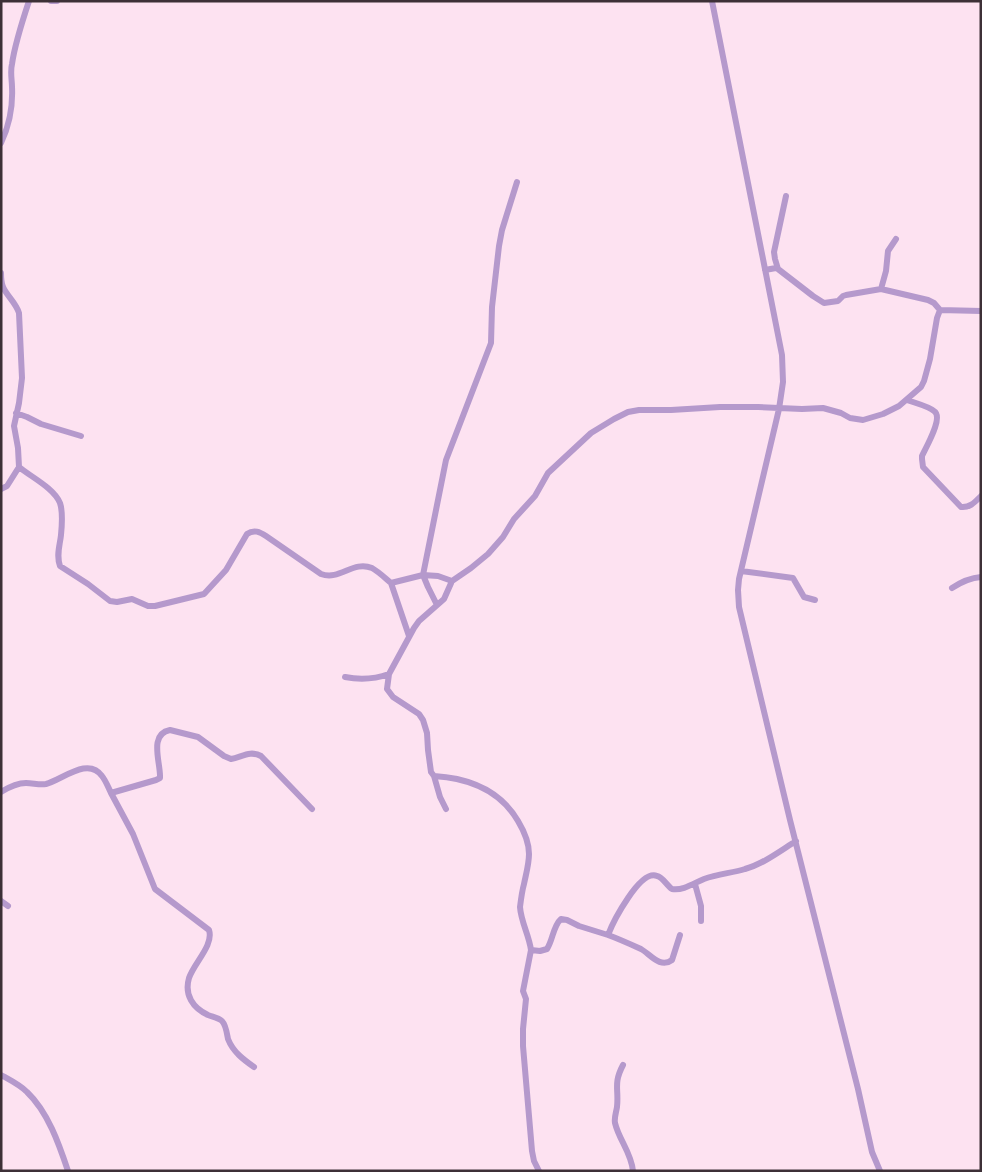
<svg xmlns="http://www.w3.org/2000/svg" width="982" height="1172" viewBox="0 0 982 1172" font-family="Signika,sans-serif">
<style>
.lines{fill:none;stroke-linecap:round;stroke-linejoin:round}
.street{stroke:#b599cc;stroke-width:6}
</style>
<rect width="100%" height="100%" fill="#fde2f1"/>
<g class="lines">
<path class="street" d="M51,1H57
M712,1L782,355L783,382L779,409L739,579L738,590L739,607L790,820L858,1089L872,1152L880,1171
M1,143C9,126 13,107 12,87C12,80 10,72 12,64C15,43 22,22 29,1
M778,269L775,259L774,252L786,196
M765,270L776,268L778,269L813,296L824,303L838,301L843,296L846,295L881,289L928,300L934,303L940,310
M1,273C1,278 1,282 3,287C7,296 16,303 19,313L22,378L19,403L14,426L18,448L19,467L7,486L1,489
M881,289L886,271L888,251L896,239
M907,400C915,403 928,406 934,411C944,417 926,447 922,456V459L923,467L961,507C970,508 975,502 981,496
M16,413L27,417L41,424L81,436
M19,467C31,477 54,488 60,503C63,512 62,525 61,535C60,545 56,555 60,566L88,584L110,601L117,602L132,599L148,606H155L204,594L226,570L247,534C254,529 260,532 266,536L321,574C340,581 353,560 372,568C379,572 385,578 391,583L423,575L438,576L452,581
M741,571L793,578L804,597L815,600
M391,583L409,636
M952,588C961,582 969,578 981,577
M437,605L428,587L423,575L446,460L491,343L492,307L499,246L502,230L517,182
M345,677C360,680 375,679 389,674
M434,776C468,778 500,790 518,821C524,831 529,841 529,854C529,864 526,874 524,884C522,891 521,899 520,907C521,922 529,935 531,950
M1,792C9,787 17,783 26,783C33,783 39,785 46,784C62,780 88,756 102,776C106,781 108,787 111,793L156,780L160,778V776C160,761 149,734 170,730L198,737L224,756L231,759C242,757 250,750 261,756L312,809
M111,793L133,834L155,889L209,930C214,945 194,963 189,978C184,995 193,1008 208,1015C213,1017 219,1018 222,1021C226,1025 227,1034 228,1039C233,1052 244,1060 254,1067
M446,809L440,797L434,776L431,772L428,750L427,733L423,720L419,714L393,697L387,689L389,674L414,628L419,621L444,599L452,581L471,568L488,554L503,537L514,519L535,496L548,473L591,433L614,419L628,412L639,410H671L720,407H758L802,409L823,408L841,413L850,418L863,420L883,414L899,406L921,387L924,381L930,359L937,318L940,310L981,311
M695,884L701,906V921
M1,901L8,906
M608,935C619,939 630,944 641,949C650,954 660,969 672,960L680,935
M623,1065C613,1084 619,1089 617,1107C616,1113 614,1118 615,1123C619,1140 631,1152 633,1171
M1,1075C10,1080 20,1085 27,1092C48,1112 59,1144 68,1171
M539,1171L534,1161L532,1151L523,1046V1029L526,999L523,991L531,950L540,951L547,949C553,940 553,926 561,919L567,920L579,926L608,935C613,922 640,869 657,876C663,877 667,886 672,889C683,891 694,883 704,879C718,874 732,873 745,869C763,864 780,851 796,841"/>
</g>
<rect width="982" height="1172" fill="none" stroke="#3d3037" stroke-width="5"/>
</svg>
